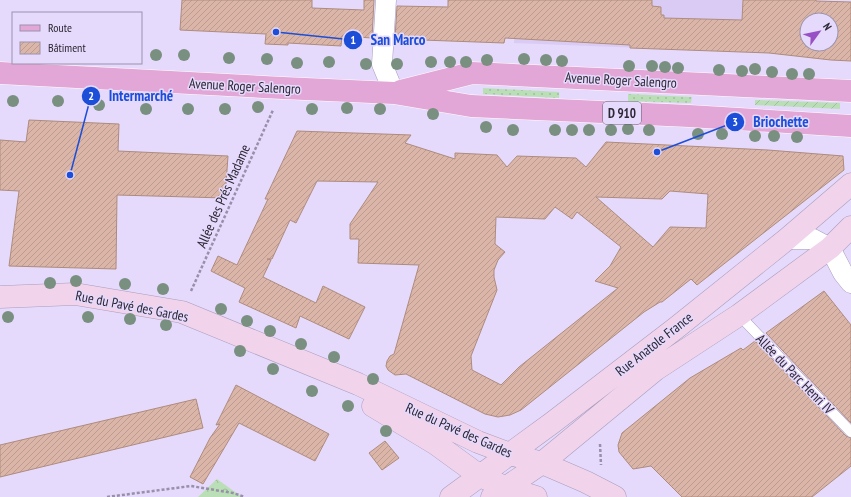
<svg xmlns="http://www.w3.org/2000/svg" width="851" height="497" viewBox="0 0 851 497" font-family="'PT Sans Narrow',sans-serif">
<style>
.built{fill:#dacbf4}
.grass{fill:url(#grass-dots)}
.park{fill:url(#park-crowns)}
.garden{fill:url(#garden-furrows)}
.building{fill:url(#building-hatch);stroke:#ae8b7d;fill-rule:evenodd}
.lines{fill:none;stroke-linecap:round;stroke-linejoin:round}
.service-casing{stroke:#a99ebe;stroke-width:11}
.minor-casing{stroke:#a99ebe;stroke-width:21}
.secondary-casing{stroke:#a99ebe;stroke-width:23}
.primary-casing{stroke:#fff;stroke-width:23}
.path{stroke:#988fa9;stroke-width:2.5;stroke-dasharray:3 2;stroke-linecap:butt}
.service{stroke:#fff;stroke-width:10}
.minor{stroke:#fff;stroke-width:20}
.secondary{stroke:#f1d3eb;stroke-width:22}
.primary{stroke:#e3a7d7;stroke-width:22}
.tree{fill:#798f80}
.labels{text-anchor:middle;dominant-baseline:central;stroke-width:3;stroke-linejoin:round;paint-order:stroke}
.shield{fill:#e5d9fc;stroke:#645c70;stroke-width:1}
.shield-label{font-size:13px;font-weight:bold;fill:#2c2734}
.street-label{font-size:14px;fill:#2c2734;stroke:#e5d9fc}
.leader{fill:none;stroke:#1d4ed8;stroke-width:1.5}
.callout-dot{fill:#1d4ed8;stroke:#e5d9fc;stroke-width:1.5}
.mark-label{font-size:12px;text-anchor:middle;font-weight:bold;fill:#fff}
.callout-label{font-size:15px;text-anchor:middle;font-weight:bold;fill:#1d4ed8;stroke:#e5d9fc;stroke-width:3;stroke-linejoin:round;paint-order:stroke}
</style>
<defs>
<pattern id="grass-dots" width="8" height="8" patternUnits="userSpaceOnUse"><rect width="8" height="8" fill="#badfb6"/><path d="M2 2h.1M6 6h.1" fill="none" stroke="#a0bf9d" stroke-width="1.8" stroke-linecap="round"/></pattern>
<pattern id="park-crowns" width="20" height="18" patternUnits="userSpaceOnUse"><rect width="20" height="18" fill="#badfb6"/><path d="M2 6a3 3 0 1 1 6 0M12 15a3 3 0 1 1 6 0" fill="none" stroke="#a0bf9d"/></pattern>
<pattern id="garden-furrows" width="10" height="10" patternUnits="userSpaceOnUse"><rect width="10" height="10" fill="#badfb6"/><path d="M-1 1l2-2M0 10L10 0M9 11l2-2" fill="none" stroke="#a0bf9d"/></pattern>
<pattern id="building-hatch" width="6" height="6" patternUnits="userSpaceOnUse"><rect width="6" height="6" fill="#dbb6a8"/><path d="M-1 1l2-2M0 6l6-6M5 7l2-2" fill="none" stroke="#bc9c91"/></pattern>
</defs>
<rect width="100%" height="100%" fill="#e5d9fc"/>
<path class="built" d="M517,0H772L769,53L514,43Z"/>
<path class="grass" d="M483,88L559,92V98L483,94Z
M628,94L692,97L691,103L628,101Z"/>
<path class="park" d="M217,479L242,497H198Z"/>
<path class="garden" d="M755,100L840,103V109L755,105Z"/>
<path class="building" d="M182,0H312V8L364,10V0H374L372,38L342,36L341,46L288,43V45L265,44L266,34L180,30Z
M448,0H652V6L661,7V15H664V18L742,20L743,0H816V1L851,2V61L831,60L769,53L630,48V45L505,38L504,43L395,39L397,6L448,7ZM807,20H831V44H807Z
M29,120L119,124L118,151L228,156L225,198L117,195L116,269L9,266L19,191L0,190V140L26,142Z
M297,131L411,135L405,143L455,159V153L497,155L507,167L517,156L576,158L586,167L606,142L768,150L843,156L844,170L697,285L691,279L662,302H660L644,312L521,410L510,415L498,417L485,414L406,374L395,375L388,370L386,366L387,361L390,356L394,354L419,265L358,263L359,239H350V224L378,182L317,181L296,223L290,220L272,259H267L271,260L263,277L316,303L323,286L365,307L349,339L300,316L296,328L239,302L245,288L211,271L218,256L237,265L268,199H265ZM670,191L708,194L706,228L670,227L653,247L596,197L662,199ZM555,207L572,219L577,212L621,247L610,266L595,281L618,288L519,367L501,385L472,370L471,356L497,290L494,277V270L498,260L505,252L495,244L496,217L545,219Z
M824,291L851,325V423L766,333Z
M755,341L846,436L851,438V466L812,497H682L651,466L633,469L619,452L618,445L622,433L690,378L741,348L743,350Z
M236,385L329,434L315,461L239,423L203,484L190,477L210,438L220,424L216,425Z
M196,399L203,428L0,477V445Z
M385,441L399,458L382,470L369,453Z"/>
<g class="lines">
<g class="service-casing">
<path id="service" d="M739,315L851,432"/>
</g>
<g class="minor-casing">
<path id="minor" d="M386,0L382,64L394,93
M787,239H813L830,248L843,273L851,283"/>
</g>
<g class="secondary-casing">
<path id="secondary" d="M0,297L75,294L182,312L358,384L478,442L510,454L542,463L586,482L615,497
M373,406L436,444L480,476L507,488L536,497
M451,497L552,423L676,328L787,239L851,184
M492,497L542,463L655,370L739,315L830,248L851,227"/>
</g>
<g class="primary-casing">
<path id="primary" d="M0,73L283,88L394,93L471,106L689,116L851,126
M401,91L472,73L851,91"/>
</g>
<path class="path" d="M191,291L273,110
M600,444L601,465
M107,497L191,486L233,493L245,497"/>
<use href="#service" class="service"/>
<use href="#minor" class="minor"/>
<use href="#secondary" class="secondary"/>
<use href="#primary" class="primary"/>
</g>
<g class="tree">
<circle cx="156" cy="55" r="6"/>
<circle cx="184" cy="55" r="6"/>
<circle cx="229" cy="58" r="6"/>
<circle cx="267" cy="59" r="6"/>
<circle cx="524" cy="59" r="6"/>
<circle cx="487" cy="60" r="6"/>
<circle cx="546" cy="60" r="6"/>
<circle cx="562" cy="61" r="6"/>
<circle cx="329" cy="62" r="6"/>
<circle cx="431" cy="62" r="6"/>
<circle cx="450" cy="62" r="6"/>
<circle cx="466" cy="62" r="6"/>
<circle cx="297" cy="63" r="6"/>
<circle cx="366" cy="64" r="6"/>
<circle cx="397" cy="64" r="6"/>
<circle cx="629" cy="66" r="6"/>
<circle cx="652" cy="66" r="6"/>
<circle cx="665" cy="67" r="6"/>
<circle cx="678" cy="68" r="6"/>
<circle cx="755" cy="69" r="6"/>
<circle cx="719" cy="70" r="6"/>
<circle cx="742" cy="71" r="6"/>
<circle cx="772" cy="72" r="6"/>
<circle cx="792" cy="74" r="6"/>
<circle cx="809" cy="74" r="6"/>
<circle cx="13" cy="101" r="6"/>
<circle cx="58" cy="101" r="6"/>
<circle cx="99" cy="105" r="6"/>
<circle cx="258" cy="107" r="6"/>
<circle cx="347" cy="108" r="6"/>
<circle cx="146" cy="109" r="6"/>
<circle cx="188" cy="109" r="6"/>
<circle cx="225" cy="109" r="6"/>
<circle cx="312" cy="109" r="6"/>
<circle cx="380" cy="109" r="6"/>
<circle cx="433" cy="114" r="6"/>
<circle cx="486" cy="127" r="6"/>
<circle cx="628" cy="129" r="6"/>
<circle cx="513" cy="130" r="6"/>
<circle cx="555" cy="130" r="6"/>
<circle cx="572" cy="130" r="6"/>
<circle cx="589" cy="130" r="6"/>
<circle cx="611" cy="130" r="6"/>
<circle cx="649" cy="130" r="6"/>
<circle cx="698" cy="134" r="6"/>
<circle cx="722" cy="134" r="6"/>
<circle cx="755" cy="136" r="6"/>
<circle cx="774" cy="136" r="6"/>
<circle cx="797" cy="137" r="6"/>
<circle cx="76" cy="281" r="6"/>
<circle cx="50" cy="283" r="6"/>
<circle cx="125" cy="284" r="6"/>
<circle cx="163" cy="289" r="6"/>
<circle cx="221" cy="309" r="6"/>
<circle cx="8" cy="317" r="6"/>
<circle cx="88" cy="317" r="6"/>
<circle cx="130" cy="319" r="6"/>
<circle cx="247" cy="321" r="6"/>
<circle cx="166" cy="325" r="6"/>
<circle cx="270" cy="331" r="6"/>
<circle cx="301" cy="344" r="6"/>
<circle cx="240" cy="351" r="6"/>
<circle cx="334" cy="357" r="6"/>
<circle cx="273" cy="369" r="6"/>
<circle cx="373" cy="379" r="6"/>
<circle cx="312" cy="391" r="6"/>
<circle cx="348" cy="406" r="6"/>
<circle cx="386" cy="431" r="6"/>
</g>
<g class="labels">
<rect class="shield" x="603" y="102" width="38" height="22" rx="3"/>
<g class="shield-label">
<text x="622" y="113">D 910</text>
</g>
<g class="street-label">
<text transform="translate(621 80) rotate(3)">Avenue Roger Salengro</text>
<text transform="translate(245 86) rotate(3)">Avenue Roger Salengro</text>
<text transform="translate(223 196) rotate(-66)">Allée des Prés Madame</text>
<text transform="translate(132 306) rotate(11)">Rue du Pavé des Gardes</text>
<text transform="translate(654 344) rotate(-38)">Rue Anatole France</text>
<text transform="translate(795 374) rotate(46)">Allée du Parc Henri IV</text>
<text transform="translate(459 430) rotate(24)">Rue du Pavé des Gardes</text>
</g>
</g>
<path class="leader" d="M276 32L353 40M70 175L91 96M657 152L735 122"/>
<g class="callout-dot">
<circle cx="276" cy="32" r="4"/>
<circle cx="70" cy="175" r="4"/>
<circle cx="657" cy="152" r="4"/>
<circle cx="353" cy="40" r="10"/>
<circle cx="91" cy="96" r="10"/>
<circle cx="735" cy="122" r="10"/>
</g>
<g class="mark-label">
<text x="353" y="44">1</text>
<text x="91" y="100">2</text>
<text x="735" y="126">3</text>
</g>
<g class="callout-label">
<text x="398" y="45">San Marco</text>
<text x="141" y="101">Intermarché</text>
<text x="781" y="127">Briochette</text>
</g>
<rect x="12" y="12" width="130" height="52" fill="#e5d9fc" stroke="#9b92ac"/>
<rect x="20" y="25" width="20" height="6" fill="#e3a7d7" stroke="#9b92ac"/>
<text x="48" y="32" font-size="12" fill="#2c2734">Route</text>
<rect x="20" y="42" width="20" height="12" fill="url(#building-hatch)" stroke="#9b92ac"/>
<text x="48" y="52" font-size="12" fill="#2c2734">Bâtiment</text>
<g transform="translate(819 32) rotate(57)"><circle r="19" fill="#e5d9fc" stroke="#9b92ac"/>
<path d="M0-3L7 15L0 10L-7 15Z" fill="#9851c5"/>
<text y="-6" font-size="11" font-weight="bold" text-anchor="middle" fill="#2c2734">N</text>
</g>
</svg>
